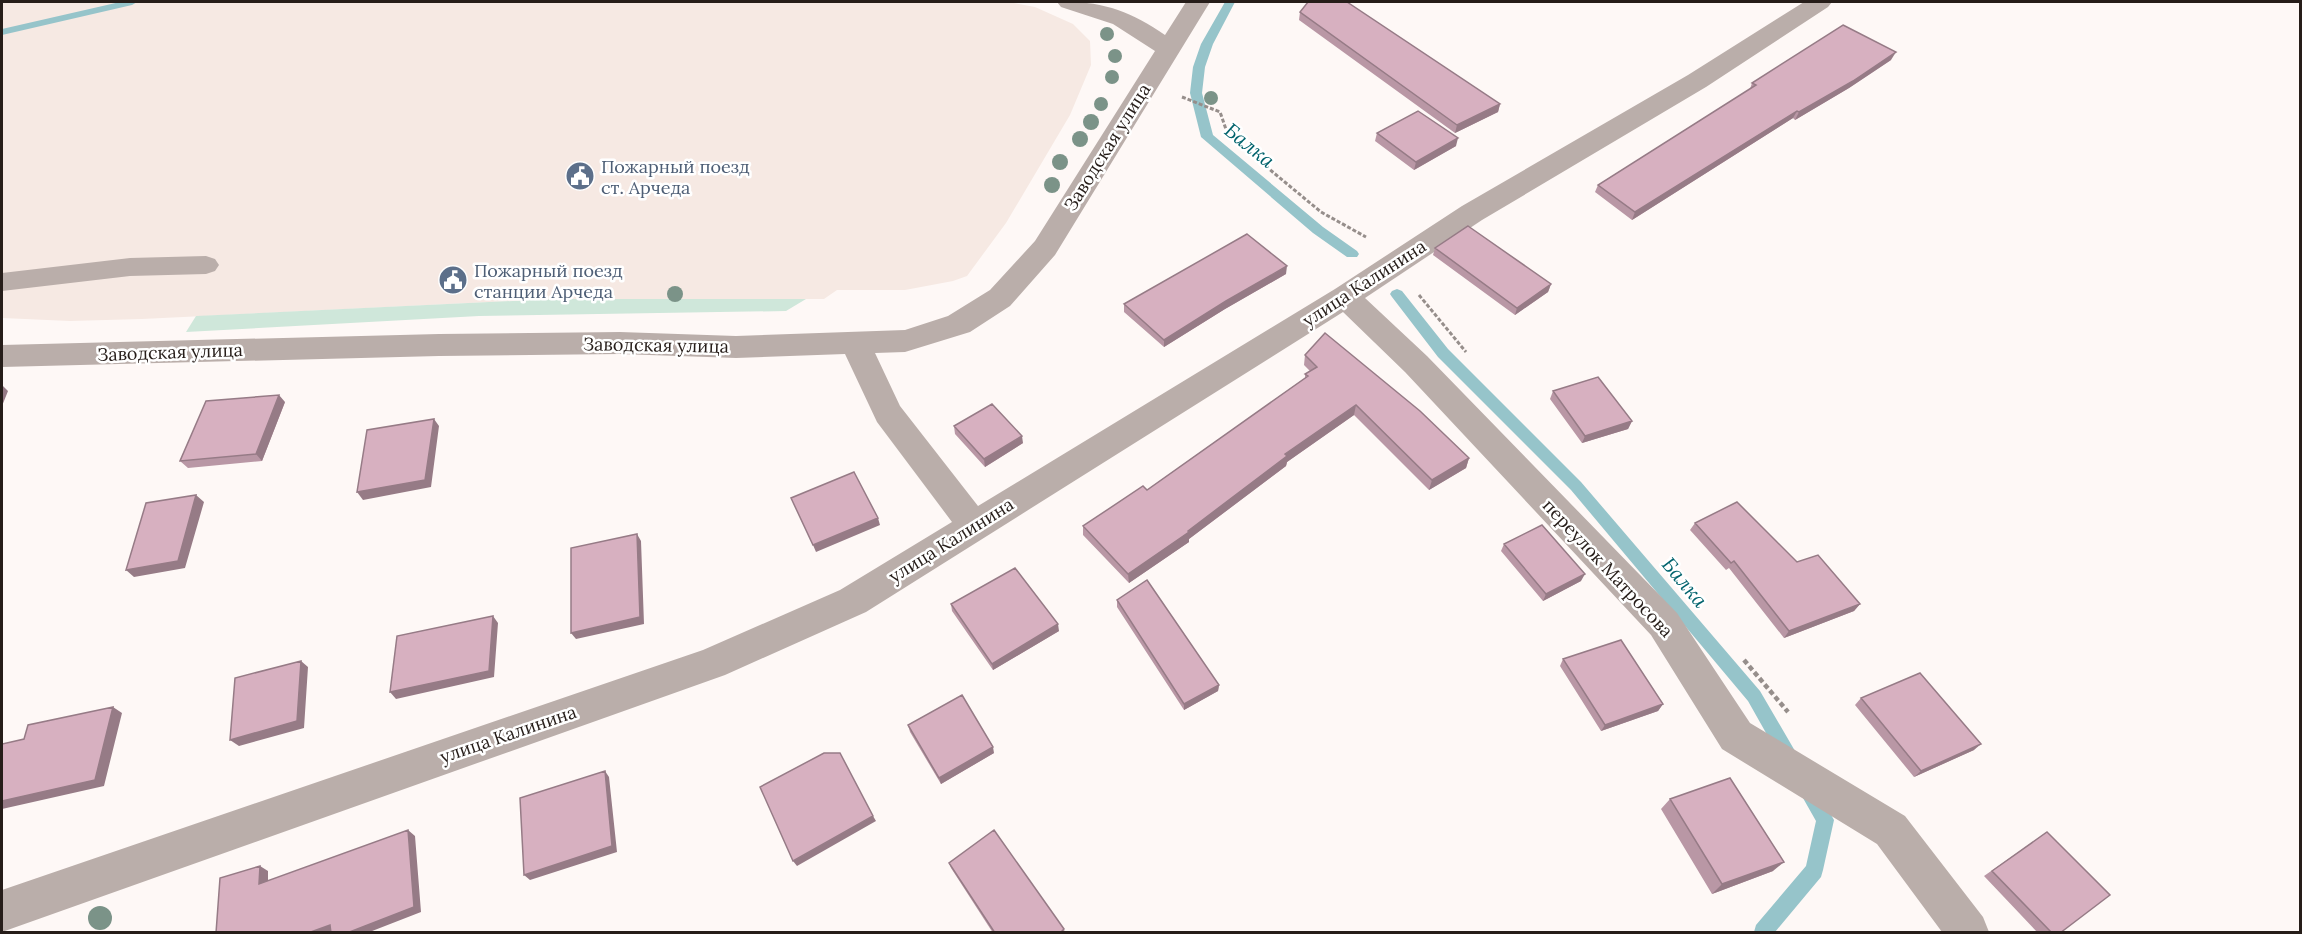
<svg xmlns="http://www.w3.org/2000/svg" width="2302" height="934" viewBox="0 0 2302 934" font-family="Lora,serif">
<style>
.built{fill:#f6e9e3}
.green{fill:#cfe7da}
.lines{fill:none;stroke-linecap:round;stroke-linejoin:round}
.stream{fill:#96c4ca;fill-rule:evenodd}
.path-far1{stroke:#968e8b;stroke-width:3;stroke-dasharray:4 2;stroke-linecap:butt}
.path{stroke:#968e8b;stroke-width:4.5;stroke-dasharray:5 3;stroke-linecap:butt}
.lane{fill:#baaeaa;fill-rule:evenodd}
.street{fill:#baaeaa;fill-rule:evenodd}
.tree{fill:#7b9388}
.wall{fill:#b997a5}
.shaded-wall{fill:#967b86}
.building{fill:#d7b0c0;stroke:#967b86;stroke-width:1.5}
.labels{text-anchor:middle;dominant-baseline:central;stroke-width:5;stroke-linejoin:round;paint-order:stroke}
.street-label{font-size:18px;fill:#261d19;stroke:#fff}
.service-label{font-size:18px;fill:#4e5e75;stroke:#fff;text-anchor:start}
.water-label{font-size:20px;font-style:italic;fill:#00636d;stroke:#fff}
</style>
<rect width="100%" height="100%" fill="#fef8f6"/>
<path class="built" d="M2,2H1008L1035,7L1073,24L1090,41L1091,65L1070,115L1006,223L967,276L953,281L905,290H837L824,299H553L142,319L70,321L2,318Z"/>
<path class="green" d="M553,299H806L786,311L479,316L186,332L196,316Z"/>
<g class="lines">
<path class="stream" d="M120,2H137L132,5L2,35V29Z
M1225,2H1235L1213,44L1205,67L1202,93L1213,135L1323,227L1357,251L1359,254L1357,257H1347L1313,233L1201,137L1190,93L1193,67L1201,44Z
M1397,289L1402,291L1448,349L1581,482L1760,691L1795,751L1798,757L1795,763L1789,765L1783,763L1748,701L1571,490L1438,357L1392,297L1390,294L1392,291Z
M1808,782L1814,785L1834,820L1823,870L1821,877L1775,932H1754L1756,925L1806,866L1816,821L1799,791L1802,785Z"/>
<path class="path-far1" d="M1182,97L1220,112L1228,135L1321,212L1366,237
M1419,295L1466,352"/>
<path class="path" d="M1744,660L1788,712"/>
<path class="lane" d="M206,256L215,259L219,265L215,271L206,274L130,276L2,291V273L130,258Z"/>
<path class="street" d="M1057,2C1099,0 1131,11 1165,35L1186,2H1210L1055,255L1010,306L970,332L905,352L875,353L900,406L978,506L1335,289L1462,206L1688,75L1804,2H1832L1828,7L1706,87L1482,220L1365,298L1427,356L1677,613L1750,723L1905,816L1983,917L1989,932H1942L1877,844L1722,749L1651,635L1405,372L1343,312L866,612L725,675L2,932V890L703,650L840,590L952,522L877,422L845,354L736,358L620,354L439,356L2,367V345L439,334L620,332L736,336L905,330L948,316L990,290L1035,241L1155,51L1113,24L1061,7Z"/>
</g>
<g class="tree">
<circle cx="1107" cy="34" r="7"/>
<circle cx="1115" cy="56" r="7"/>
<circle cx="1112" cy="77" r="7"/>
<circle cx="1211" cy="98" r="7"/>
<circle cx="1101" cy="104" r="7"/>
<circle cx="1091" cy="122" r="8"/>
<circle cx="1080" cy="139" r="8"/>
<circle cx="1060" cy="162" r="8"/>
<circle cx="1052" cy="185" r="8"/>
<circle cx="675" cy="294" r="8"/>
<circle cx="100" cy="918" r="12"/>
</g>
<path class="wall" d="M1300,12L1500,104L1498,112L1455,133L1299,20Z
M1891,60L1849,88L1795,120L1793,118L1632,220L1595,192L1598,185L1750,89L1752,83Z
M1377,133L1456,146L1414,170L1375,141Z
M1435,248L1551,284L1548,292L1515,315L1433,255Z
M1286,274L1225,309L1164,347L1124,312V304Z
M1305,355L1469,458L1466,468L1429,490L1354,415L1287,462L1286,466L1189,539V542L1129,583L1083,535V526L1147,490L1305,378V374L1310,371L1304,365Z
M1553,391L1632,421L1628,429L1582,443L1550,399Z
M285,402L262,461L188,468L180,461Z
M954,426L1023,443L985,467L955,434Z
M1695,523L1797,562L1860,604L1854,611L1784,638L1729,568L1726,570L1690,530Z
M1504,544L1581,581L1543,601L1501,551Z
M1117,600L1219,685L1218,691L1184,710L1117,607Z
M951,604L1059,631L993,670L952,611Z
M1563,659L1663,704L1658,711L1601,731L1560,666Z
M1861,698L1974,750L1914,777L1855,705Z
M908,725L994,753L941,784L910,732Z
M1670,799L1773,871L1712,894L1661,809Z
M2047,832L2060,933H2038L1984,876Z
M949,863L1064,929L1065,933H993L951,868Z"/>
<path class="shaded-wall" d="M1896,52L1891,60L1849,88L1795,120L1799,112Z
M1500,104L1498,112L1455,133L1457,125Z
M1797,111L1793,118L1632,220L1635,212Z
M1458,138L1456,146L1414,170L1416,162Z
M1287,266L1286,274L1225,309L1164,347V340L1226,301Z
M1551,284L1548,292L1515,315L1517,308Z
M2,385L8,391L2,406Z
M279,395L285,402L262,461L256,454Z
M1356,405L1354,415L1287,462L1286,466L1189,539V542L1129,583L1128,574L1188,531L1285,454Z
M434,419L439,426L431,487L363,500L357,492Z
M1632,421L1628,429L1582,443L1585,436Z
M1022,436L1023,443L985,467L984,459Z
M1469,458L1466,468L1429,490L1432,480Z
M196,495L204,502L185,568L134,577L126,570Z
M878,518L880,525L816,552L813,545Z
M637,534L641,541L644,624L576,639L571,633Z
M1585,574L1581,581L1543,601L1546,594Z
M1860,604L1854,611L1784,638L1789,631Z
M493,616L498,623L494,677L396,699L390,692Z
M1058,624L1059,631L993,670L992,664Z
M301,661L308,667L304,728L239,746L230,740Z
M1219,685L1218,691L1184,710V704Z
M1663,704L1658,711L1601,731L1605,725Z
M113,707L122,713L104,786L2,809V801Z
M1981,744L1974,750L1914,777L1921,771Z
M993,747L994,753L941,784L939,778Z
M605,771L609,777L617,852L530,880L524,875Z
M873,816L876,821L797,866L793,861Z
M408,830L415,836L421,912L367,933H347Z
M1784,862L1773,871L1712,894L1722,884Z
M260,866L268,871V889L259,884Z
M330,925L331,933H308Z"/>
<path class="building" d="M1308,2H1347L1500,104L1457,125L1300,12Z
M1843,25L1896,52L1853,81L1799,112L1797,111L1635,212L1598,185L1756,85L1752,83Z
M1418,111L1458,138L1416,162L1377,133Z
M1468,226L1551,284L1517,308L1435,248Z
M1247,234L1287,266L1226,301L1164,340L1124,304Z
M1325,333L1420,411L1469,458L1432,480L1356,405L1285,454L1287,456L1188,531L1189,532L1128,574L1083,526L1143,486L1147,490L1308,376L1305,374L1317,367L1305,355Z
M1598,377L1632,421L1585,436L1553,391Z
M279,395L256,454L180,461L206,401Z
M992,404L1022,436L984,459L954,426Z
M434,419L425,480L357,492L367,430Z
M854,472L878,518L813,545L791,498Z
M196,495L178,561L126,570L146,503Z
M1737,502L1797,562L1818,555L1860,604L1789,631L1734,561L1731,563L1695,523Z
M1542,525L1585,574L1546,594L1504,544Z
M637,534L640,617L571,633V548Z
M1015,568L1058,624L992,664L951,604Z
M1147,580L1219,685L1184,704L1117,600Z
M493,616L489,671L390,692L397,636Z
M1621,640L1663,704L1605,725L1563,659Z
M301,661L297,721L230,740L235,678Z
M1920,673L1981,744L1921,771L1861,698Z
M962,695L993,747L939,778L908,725Z
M113,707L95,780L2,801V744L24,739L28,725Z
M824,753H840L873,816L793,861L760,787Z
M605,771L612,846L524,875L520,798Z
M1730,778L1784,862L1722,884L1670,799Z
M408,830L414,907L347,933H331L330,925L308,933H216L220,878L260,866L259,884Z
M994,830L1064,929L1060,933H995L949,863Z
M2047,832L2110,895L2060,933H2052L1992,871Z"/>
<defs>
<g id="civic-disc" transform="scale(1.5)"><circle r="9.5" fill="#5c6f8a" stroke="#fff"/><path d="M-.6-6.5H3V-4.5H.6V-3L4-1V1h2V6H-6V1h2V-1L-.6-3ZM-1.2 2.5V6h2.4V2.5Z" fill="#fff"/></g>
</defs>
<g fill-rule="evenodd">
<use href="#civic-disc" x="580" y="176"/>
<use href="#civic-disc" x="453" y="280"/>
</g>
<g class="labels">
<g class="street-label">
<text transform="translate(1107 147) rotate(-58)">Заводская улица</text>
<text transform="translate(1364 283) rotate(-33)">улица Калинина</text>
<text transform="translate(656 345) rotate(1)">Заводская улица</text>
<text transform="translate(170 352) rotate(-2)">Заводская улица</text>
<text transform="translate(951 540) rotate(-32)">улица Калинина</text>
<text transform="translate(1608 568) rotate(47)">переулок Матросова</text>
<text transform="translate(508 734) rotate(-19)">улица Калинина</text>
</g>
<g class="service-label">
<text x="601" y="166">Пожарный поезд<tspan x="601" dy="21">ст. Арчеда</tspan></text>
<text x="474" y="270">Пожарный поезд<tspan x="474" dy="21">станции Арчеда</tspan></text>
</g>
<g class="water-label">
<text transform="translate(1250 145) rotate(39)">Балка</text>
<text transform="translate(1685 582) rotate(50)">Балка</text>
</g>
</g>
<rect width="2302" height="934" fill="none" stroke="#261d19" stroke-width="6"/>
</svg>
